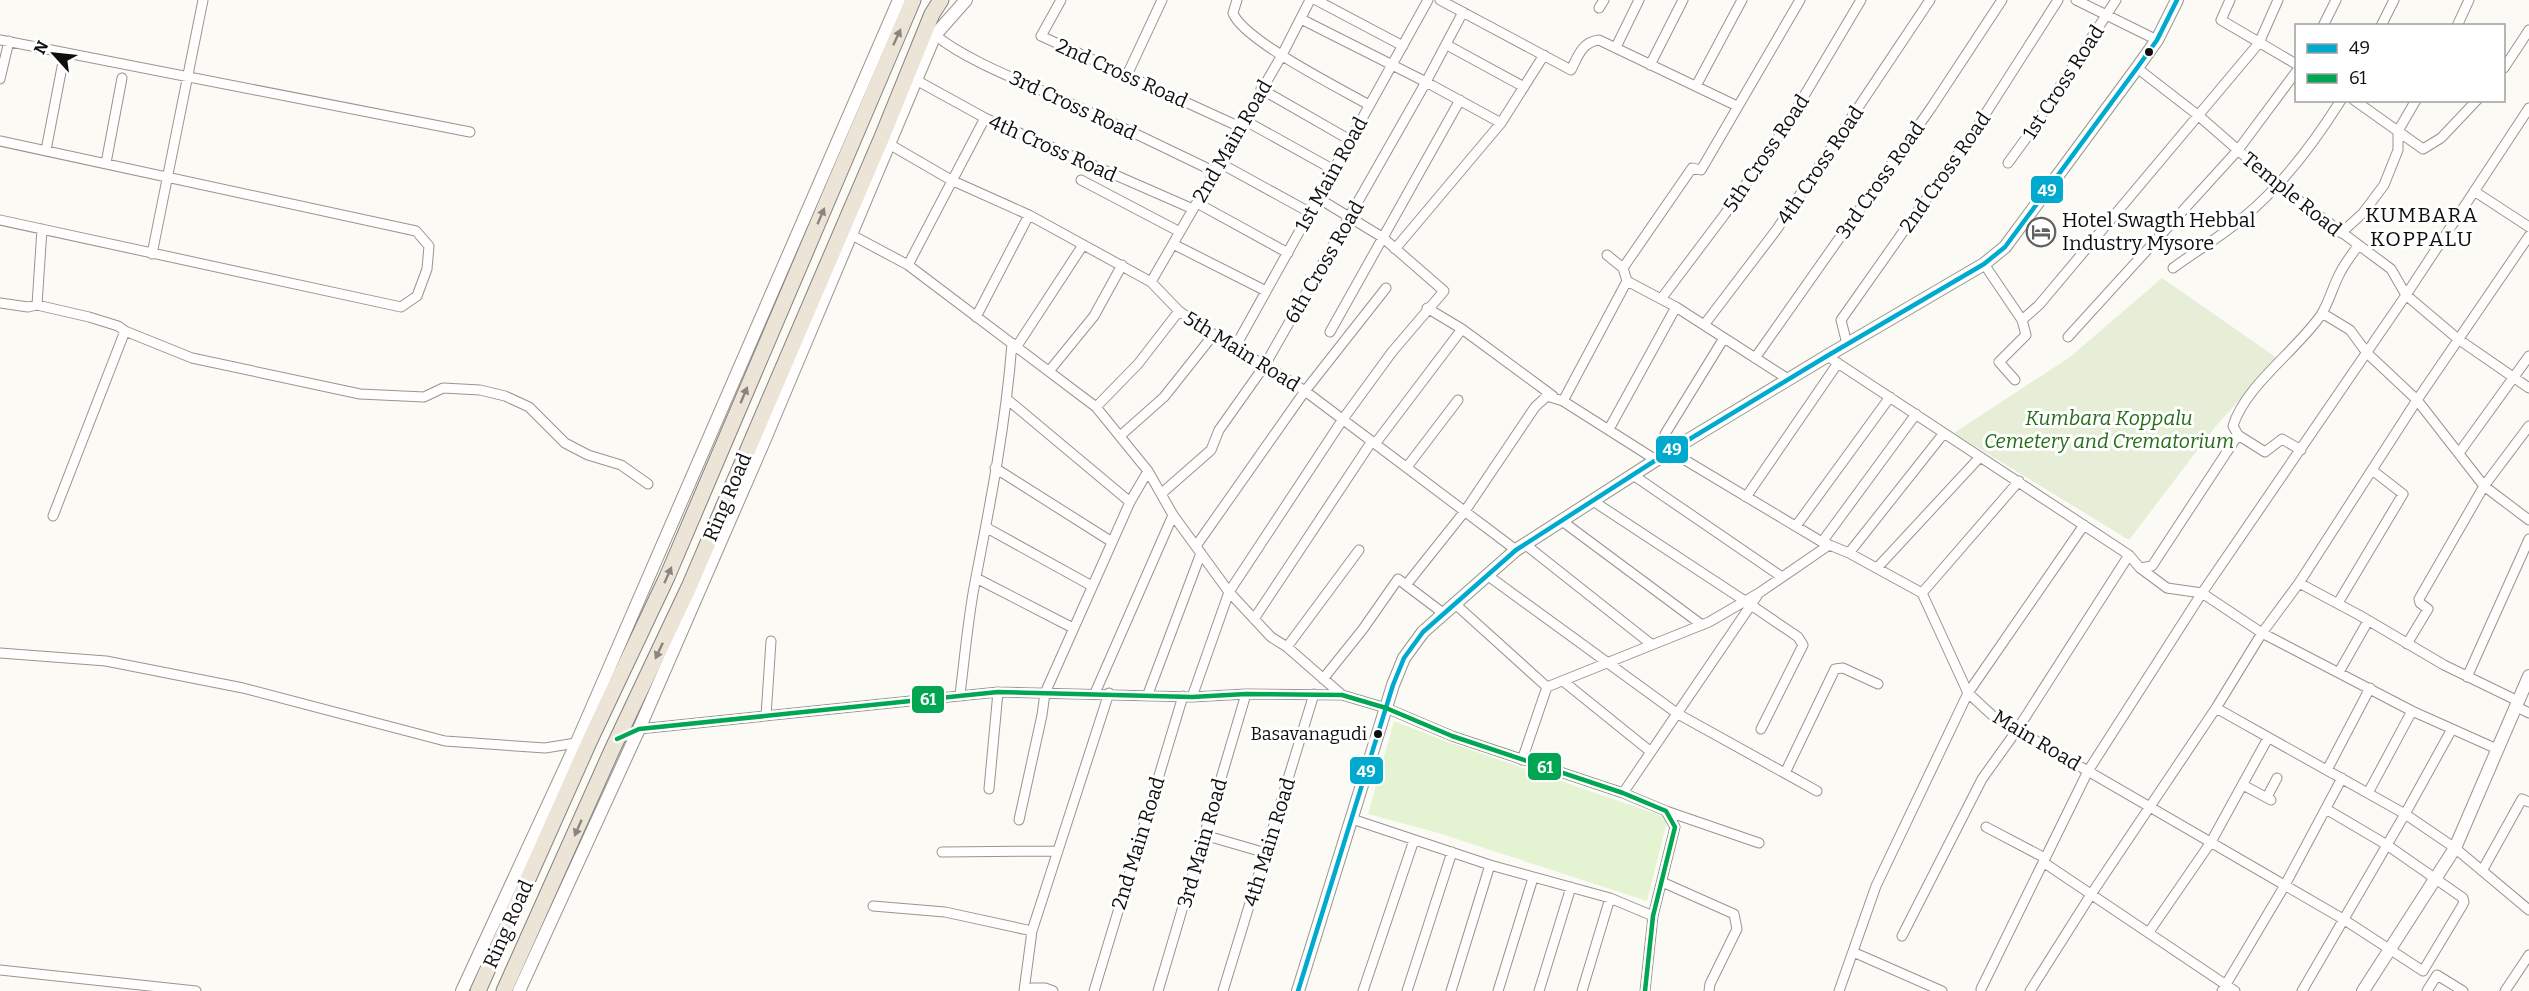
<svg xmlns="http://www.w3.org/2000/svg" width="2529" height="991" viewBox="0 0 2529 991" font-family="Bitter,serif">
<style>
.green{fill:#e4f3d2}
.cemetery{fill:#e7eed7}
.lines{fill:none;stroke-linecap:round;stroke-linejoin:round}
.minor-casing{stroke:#969592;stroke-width:11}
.tertiary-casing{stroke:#969592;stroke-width:14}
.trunk-casing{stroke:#83827f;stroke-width:17}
.minor{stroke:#fffefd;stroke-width:9}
.tertiary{stroke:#fffefd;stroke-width:12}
.trunk{stroke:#ece4d7;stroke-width:15}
.bus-1-casing{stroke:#fff;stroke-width:9}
.bus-2-casing{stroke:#fff;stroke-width:9}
.bus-1{stroke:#00a9ce;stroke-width:4.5}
.bus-2{stroke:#00a651;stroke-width:4.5}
.oneway{fill:#89847d}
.bus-dot{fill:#0f0f0f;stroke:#fff;stroke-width:2}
.labels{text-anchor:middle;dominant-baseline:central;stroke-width:6;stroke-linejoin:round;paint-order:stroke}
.bus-label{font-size:18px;fill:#0f0f0f;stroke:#fff;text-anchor:end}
.street-label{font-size:20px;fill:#0f0f0f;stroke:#fff}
.poi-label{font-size:20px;fill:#0f0f0f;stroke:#fff;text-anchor:start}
.park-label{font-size:20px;font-style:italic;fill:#276c19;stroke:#fff}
.neighbourhood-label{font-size:21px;letter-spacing:1.5px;fill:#0f0f0f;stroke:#fff}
.line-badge{stroke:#fff;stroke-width:2}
.badge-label{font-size:16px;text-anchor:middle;font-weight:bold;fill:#fff}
</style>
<rect width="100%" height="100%" fill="#fcfaf4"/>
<path class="green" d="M1394,721L1445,741L1668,818L1647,901L1435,832L1368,814Z"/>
<path class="cemetery" d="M2162,278L2277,358L2215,427L2129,540L1954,433L2070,357Z"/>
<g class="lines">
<g class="minor-casing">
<path id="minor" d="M1061,0L1041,36L1240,127
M1237,0L1233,13C1243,40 1341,89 1369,105
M1316,0L1403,46
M1440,0L1571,70C1578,56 1582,42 1599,40L1737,106
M2076,0L2157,40
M2230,0L2221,20L2296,64
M1599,8L1604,0
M1301,19L1426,82L1501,123
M2323,26L2336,0
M2381,26L2394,0
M2457,26L2469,0
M935,35C966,60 1018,80 1054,96C1108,120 1161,146 1213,171
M0,40L470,132
M1447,45L1524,87
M1616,47L1639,0
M1650,65L1683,0
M2137,68L2199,116L2278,185L2391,269L2406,295L2458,339L2529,388
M2504,68L2529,30
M1127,75L1162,0
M0,79L9,41
M916,80L985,118L1193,209
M1696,86L1742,0
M1261,89L1350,140
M2354,100L2423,149L2441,138L2477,100
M1244,120L1334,170
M0,141L416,231L429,246L427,269L417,296L401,307L0,220
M889,144L951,180L1029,215L1151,282L1179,311L1234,349L1265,365L1305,391L1516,550
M46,150L62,67
M1218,162L1309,212
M106,163L122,78
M2008,163L2027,137L2116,0
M1081,180L1180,232
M2474,191L2529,227
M1197,203L1288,253
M2341,233L2363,213L2384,185L2398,150V131L2416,100
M850,234L908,265L1096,407L1148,471L1173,515L1229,592L1271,637L1287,647L1342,695
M1173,244L1266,291
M1395,249L1501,123L1544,55
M152,254L203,0
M1607,255L1623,268L1627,281L1676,307L1788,379
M1984,264L2022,320L2039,305L2259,43L2278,0
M908,265L985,118
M1623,268L1692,168L1701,170L1800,0
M2173,268C2196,251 2222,236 2244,217C2283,185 2314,143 2341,100
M1151,282L1282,55L1310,0
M1661,299L1725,214L1788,123L1861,0
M0,303L28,307L37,305L89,317L118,326L125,331L192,358L360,394L424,397L443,388L480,390L505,396L529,407L565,443L588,455L621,465L648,484
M37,305L42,229
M1427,308L1462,329L1553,396
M2322,313L2350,330L2367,353L2417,400L2484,486L2529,520
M976,317L1029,215
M1704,325L1777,229L1930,0
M1330,332L1460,100
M2068,337L2238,150L2296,72
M1847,344L1841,320L1977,127L2058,0
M1017,346L1083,245
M1234,349L1428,0
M1827,356L2129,555L2140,568L2167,588L2202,593L2262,633L2412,711L2497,749
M1755,358L1931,108L2002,0
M1050,370L1094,316L1122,265
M2015,380L1999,362L2026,335L2022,320
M1008,400L1130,502
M1563,401L1627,281
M1096,407L1138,364L1179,311
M1609,429L1676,307
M1665,434L1724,338
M2238,435L2233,426C2245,386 2296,351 2321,315C2329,302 2333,286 2340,273C2345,263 2352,254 2358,246
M1120,436L1164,397L1214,334
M1375,444L1462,329
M1670,451L1822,542L1849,553L1922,593L1968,693L1993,716L2343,919L2423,971L2462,906L2464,902L2463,898L2387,845L2326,809
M2459,453L2529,356
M1407,467L1458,400
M995,468L1112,542
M1633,475L1782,577
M1162,493L1211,450L1219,430L1265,365L1426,82L1463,12
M1746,497L1838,363
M1593,501L1745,601
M53,516L125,331
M1562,521L1702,625
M1796,526L1890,397
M987,528L1092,586
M1822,542L1916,414
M1526,545L1651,644
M1196,546L1305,391L1386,288
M1849,553L1944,433
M1877,568L1980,457
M2140,568L2152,566L2238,435L2265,452L2282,439L2301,450
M1487,575L1678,714L1817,791
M976,578L1073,628
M2299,583L2359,615L2444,665L2518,701
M1406,585L1465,511L1535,407L1547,396L1563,401L1656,460
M1922,593L2019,481
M1454,603L1547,687
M2338,603L2403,494L2372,470
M1751,605L1798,637L1803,645L1761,729
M1254,619L1372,441
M2407,644L2428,609L2420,603L2419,599L2484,486L2529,426
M1287,647L1359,550
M0,653L106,661L243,688L445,741L545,748L582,742
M2339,672L2368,621
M2467,677L2529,539
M1323,679L1363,629L1398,579L1443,613
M1563,681L1651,752
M1547,687L1709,622L1759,593L1829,545
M1095,693L1173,515
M960,694C965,656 968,616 976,577C991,500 1006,422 1012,343
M1148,694L1201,553
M1192,697L1229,592L1343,419L1392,352L1444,291L1382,237L1318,198
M2515,706L2529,713
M2216,708L2405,814L2455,848L2529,910
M766,716L771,641
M619,739L639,729L998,692L1192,697L1246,694L1342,695L1386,708L1452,736L1623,793L1666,811L1675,827L1653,916L1645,991
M1522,760L1547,687
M2327,770L2370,688
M1785,773L1835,669L1843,668L1878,684
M2243,785L2271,800
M989,789L998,692
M1623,793L1757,596
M2368,793L2412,711
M2267,797L2277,778
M1666,811L1759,843
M1352,819L1490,865L1610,898L1653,916
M1019,820L1042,715L1045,693L1130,502L1148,471
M1986,827L2045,858
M1204,835L1266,853
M942,852L1058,851
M2043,862L2235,991
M2482,871L2522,799L2529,802
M1662,882L1734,914L1737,929L1710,984L1709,991
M873,906L945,912L1032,931
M2149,932L2211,842L2268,738
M1902,936L1982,779L2017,730L2129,555
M1853,952L1942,991
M0,970L196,991
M1981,989L2088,771L2202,593L2406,295L2529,108
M1024,991L1032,931L1109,693
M1029,991L1032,988H1045L1053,991
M1094,991L1183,696
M1158,991L1246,694
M1223,991L1314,694
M1363,991L1414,840
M1407,991L1452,852
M1451,991L1490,865
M1498,991L1533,878
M1539,991L1571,887
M1582,991L1610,898
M1839,991L1876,886L1968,693L2084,525
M2030,991L2092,893L2216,708L2262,633L2299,583L2417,400L2529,236
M2222,991L2285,885L2342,778
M2302,991L2405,814L2452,729
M2427,991L2437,975L2463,991
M2505,991L2529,955"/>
</g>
<g class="tertiary-casing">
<path id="tertiary" d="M462,991L577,742L899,0
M519,991L639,729L762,446L935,35L966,0
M1298,991L1393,685L1404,658L1423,632L1516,550L1670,451L1827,356L1984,264L2005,247L2137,68L2157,40L2177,0
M2363,991L2455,848L2529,676"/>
</g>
<g class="trunk-casing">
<path id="trunk" d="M478,991L590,740L667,577L913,0
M504,991L612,750L689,587L882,137L932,14L941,0"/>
</g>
<use href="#minor" class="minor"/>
<use href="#tertiary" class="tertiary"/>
<use href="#trunk" class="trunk"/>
<g class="bus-1-casing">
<path id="bus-1" d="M1298,991L1393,685L1404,658L1423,632L1516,550L1670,451L1827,356L1984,264L2005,247L2137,68L2157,40L2177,0"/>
</g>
<g class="bus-2-casing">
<path id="bus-2" d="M617,739L639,729L998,692L1192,697L1246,694L1342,695L1386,708L1452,736L1623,793L1666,811L1675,827L1653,916L1645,991"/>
</g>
<use href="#bus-1" class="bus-1"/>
<use href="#bus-2" class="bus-2"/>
</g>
<defs><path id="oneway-solid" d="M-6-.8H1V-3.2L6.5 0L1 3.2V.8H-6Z" transform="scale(1.5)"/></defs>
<g class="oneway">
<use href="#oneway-solid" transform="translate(897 37) rotate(-65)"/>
<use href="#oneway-solid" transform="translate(821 216) rotate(-67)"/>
<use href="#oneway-solid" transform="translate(744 395) rotate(-67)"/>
<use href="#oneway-solid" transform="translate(668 575) rotate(-66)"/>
<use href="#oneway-solid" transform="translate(659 651) rotate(115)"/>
<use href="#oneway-solid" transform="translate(578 828) rotate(114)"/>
</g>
<defs>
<g id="hotel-ring" transform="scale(1.5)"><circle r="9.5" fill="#fff" stroke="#62615f" stroke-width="1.5"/><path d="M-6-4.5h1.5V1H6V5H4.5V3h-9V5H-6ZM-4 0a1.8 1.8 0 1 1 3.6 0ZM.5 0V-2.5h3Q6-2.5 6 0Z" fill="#62615f"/></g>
</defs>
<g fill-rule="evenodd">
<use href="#hotel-ring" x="2041" y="232"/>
</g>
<g class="bus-dot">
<circle cx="2149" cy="52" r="5"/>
<circle cx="1378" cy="734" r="5"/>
</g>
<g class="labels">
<g class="bus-label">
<text x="1367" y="734">Basavanagudi</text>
</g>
<g class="street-label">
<text transform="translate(1122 73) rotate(24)">2nd Cross Road</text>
<text transform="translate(2063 82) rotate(-57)">1st Cross Road</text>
<text transform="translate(1073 105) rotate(25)">3rd Cross Road</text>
<text transform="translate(1232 141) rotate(-60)">2nd Main Road</text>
<text transform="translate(1053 148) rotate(24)">4th Cross Road</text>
<text transform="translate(1766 153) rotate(-56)">5th Cross Road</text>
<text transform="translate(1820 165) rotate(-56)">4th Cross Road</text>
<text transform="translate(1945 172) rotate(-55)">2nd Cross Road</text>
<text transform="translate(1331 174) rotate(-61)">1st Main Road</text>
<text transform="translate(1880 180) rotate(-55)">3rd Cross Road</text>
<text transform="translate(2292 194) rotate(39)">Temple Road</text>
<text transform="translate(1324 262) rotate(-60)">6th Cross Road</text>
<text transform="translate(1242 351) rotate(32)">5th Main Road</text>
<text transform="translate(727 497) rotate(-67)">Ring Road</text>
<text transform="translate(2037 740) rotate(31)">Main Road</text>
<text transform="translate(1269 842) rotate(-73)">4th Main Road</text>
<text transform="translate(1138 843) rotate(-73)">2nd Main Road</text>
<text transform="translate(1202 843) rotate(-74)">3rd Main Road</text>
<text transform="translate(508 924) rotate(-66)">Ring Road</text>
</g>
<g class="poi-label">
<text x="2062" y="220">Hotel Swagth Hebbal<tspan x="2062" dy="23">Industry Mysore</tspan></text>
</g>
<g class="park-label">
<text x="2109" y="418">Kumbara Koppalu<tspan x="2109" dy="23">Cemetery and Crematorium</tspan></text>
</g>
<g class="neighbourhood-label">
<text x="2422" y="215">KUMBARA<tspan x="2422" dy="24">KOPPALU</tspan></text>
</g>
</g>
<g class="line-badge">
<rect x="2030" y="175" width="34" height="29" rx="6" fill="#00a9ce"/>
<rect x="1655" y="435" width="34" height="29" rx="6" fill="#00a9ce"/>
<rect x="911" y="685" width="34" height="29" rx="6" fill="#00a651"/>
<rect x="1527" y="752" width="35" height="29" rx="6" fill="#00a651"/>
<rect x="1349" y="756" width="35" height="29" rx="6" fill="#00a9ce"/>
</g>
<g class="badge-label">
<text x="2047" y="196">49</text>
<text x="1672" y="455">49</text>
<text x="928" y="705">61</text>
<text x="1545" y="773">61</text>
<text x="1366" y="777">49</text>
</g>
<rect x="2295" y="24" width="210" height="78" fill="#ffffff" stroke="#9f9f9f" stroke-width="1.5"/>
<rect x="2307" y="44" width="30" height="9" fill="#00a9ce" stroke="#9f9f9f" stroke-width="1.5"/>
<text x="2349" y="54" font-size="18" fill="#0f0f0f">49</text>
<rect x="2307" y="74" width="30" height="9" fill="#00a651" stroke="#9f9f9f" stroke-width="1.5"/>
<text x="2349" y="84" font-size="18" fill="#0f0f0f">61</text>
<g transform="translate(54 54) rotate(297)" stroke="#ffffff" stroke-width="4.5" paint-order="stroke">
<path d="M0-4.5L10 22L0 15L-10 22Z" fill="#0f0f0f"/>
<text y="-9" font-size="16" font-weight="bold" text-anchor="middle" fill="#0f0f0f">N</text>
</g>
</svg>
